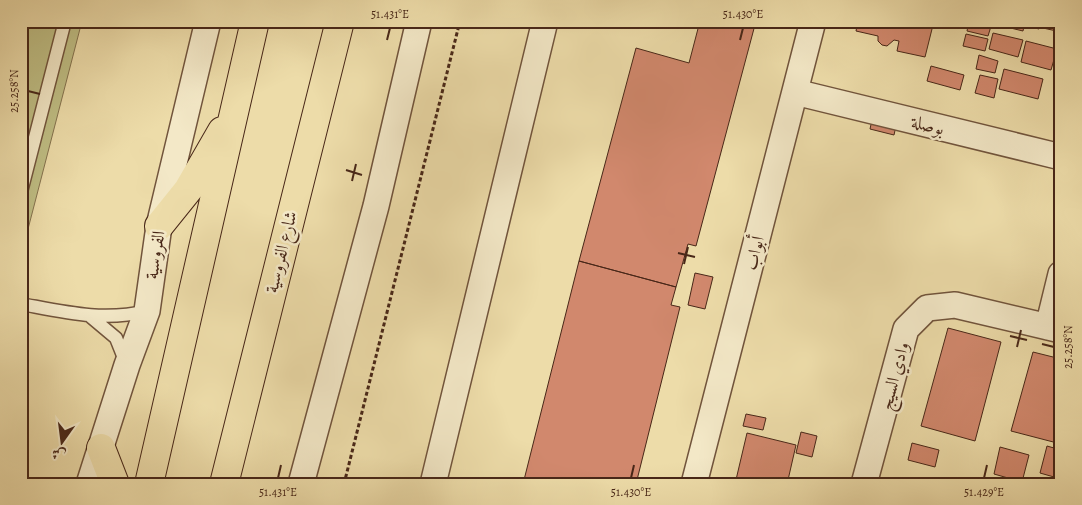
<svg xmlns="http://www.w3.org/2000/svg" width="1082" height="505" viewBox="0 0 1082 505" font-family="Alegreya,Amiri,serif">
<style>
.green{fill:#bfbe84;stroke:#84724e}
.building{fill:#d1886d;stroke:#482718}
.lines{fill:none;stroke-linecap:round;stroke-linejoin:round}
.lane-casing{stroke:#71543c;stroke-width:15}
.street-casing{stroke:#71543c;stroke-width:28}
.highway-casing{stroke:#482718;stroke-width:30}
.path{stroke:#482718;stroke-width:3;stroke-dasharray:4 2.5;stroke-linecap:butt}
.lane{stroke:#f3e8c7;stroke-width:12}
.street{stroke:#f3e8c7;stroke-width:25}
.highway{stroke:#eddca9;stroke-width:28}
.ticks{fill:none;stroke:#482718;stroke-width:2}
.labels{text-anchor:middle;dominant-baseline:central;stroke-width:5;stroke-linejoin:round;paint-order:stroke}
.street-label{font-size:18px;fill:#482718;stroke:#f3e8c7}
.neatline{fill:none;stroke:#482718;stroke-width:2}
.ticks-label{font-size:12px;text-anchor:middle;fill:#482718}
</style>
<rect width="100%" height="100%" fill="#eddca9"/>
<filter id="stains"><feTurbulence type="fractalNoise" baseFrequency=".004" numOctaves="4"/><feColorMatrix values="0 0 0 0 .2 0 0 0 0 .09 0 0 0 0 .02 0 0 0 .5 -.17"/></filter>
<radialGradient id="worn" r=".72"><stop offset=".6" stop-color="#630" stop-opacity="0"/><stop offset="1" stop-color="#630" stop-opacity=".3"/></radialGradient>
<path class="green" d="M21,21H82L21,256Z"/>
<path class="building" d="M700,21H756L696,246L688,244L676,287L579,261L636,48L689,63Z
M858,21H934L925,57L897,51L899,41L894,40L887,46L882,45L878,41V36L856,31Z
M969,21L992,23L988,36L967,31Z
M995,21H1025L1023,31L994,24Z
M1029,21H1041L1039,29L1027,26Z
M1045,21H1061V32L1043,28Z
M993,33L1023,40L1018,57L989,49Z
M966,34L988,39L985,51L963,46Z
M1026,41L1057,49L1051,70L1021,62Z
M979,55L998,61L995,73L976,69Z
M931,66L964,75L960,90L927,81Z
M1004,69L1043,79L1038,99L999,89Z
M980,75L998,79L994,98L975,93Z
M872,120L896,126L894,135L870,129Z
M579,261L676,287L671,305L680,307L636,484H523Z
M695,273L713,277L705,309L688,305Z
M948,328L1001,342L975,441L921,426Z
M1033,352L1061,359V444L1011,431Z
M746,414L766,418L763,430L743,426Z
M801,432L817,436L812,457L796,453Z
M747,433L796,445L788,480L802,484H735Z
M912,443L939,450L935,467L908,460Z
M1047,446L1061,450V479L1040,473Z
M1000,447L1029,455L1022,482L994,474Z
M931,479L951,484H930Z"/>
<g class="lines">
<g class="lane-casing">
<path id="lane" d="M21,192L65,21
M21,304C64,312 103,322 147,311
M91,317L116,338L126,363"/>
</g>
<g class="street-casing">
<path id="street" d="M795,92L1061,157
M1048,327L1061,274
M89,484L127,365L147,311L159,226L208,21
M301,484L376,206L419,21
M433,484L545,21
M694,484L813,21
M864,484L906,329L927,308L955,305L1061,330"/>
</g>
<g class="highway-casing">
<path id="highway" d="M159,226L188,190L222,131
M101,448L115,484
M149,484L255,21
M224,484L340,21"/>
</g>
<path class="path" d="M344,484L460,21"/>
<use href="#lane" class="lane"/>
<use href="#street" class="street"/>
<use href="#highway" class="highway"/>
</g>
<path class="ticks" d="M387,40L390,28M740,40L743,28M28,91L40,94M346,170L362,175M352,181L356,164M678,253L695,257M684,264L688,247M1010,336L1027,340M1042,344L1054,347M1017,347L1021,330M278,478L281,465M631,478L634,465M984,478L987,465"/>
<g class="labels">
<g class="street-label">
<text transform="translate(928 125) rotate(14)">بوصلة</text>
<text transform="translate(281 252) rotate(-76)">شارع الفروسية</text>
<text transform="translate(754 253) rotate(-76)">أبواب</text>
<text transform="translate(155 255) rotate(-81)">الفروسية</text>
<text transform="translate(894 376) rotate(-75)">وادي السيج</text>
</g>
</g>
<rect width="1082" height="505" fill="none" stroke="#eddca9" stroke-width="55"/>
<g transform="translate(62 442) rotate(194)" stroke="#f3e8c7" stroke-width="4" paint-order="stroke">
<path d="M0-4L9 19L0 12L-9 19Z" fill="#482718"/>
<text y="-8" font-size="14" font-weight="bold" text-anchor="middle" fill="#482718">ش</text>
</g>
<rect x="28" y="28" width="1026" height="450" class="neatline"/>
<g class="ticks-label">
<text x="390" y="18">51.431°E</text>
<text x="743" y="18">51.430°E</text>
<text transform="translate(14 91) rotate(-90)" y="4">25.258°N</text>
<text transform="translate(1068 347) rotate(-90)" y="4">25.258°N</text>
<text x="278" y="496">51.431°E</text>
<text x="631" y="496">51.430°E</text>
<text x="984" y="496">51.429°E</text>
</g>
<rect width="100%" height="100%" filter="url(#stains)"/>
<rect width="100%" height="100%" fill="url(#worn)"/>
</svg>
